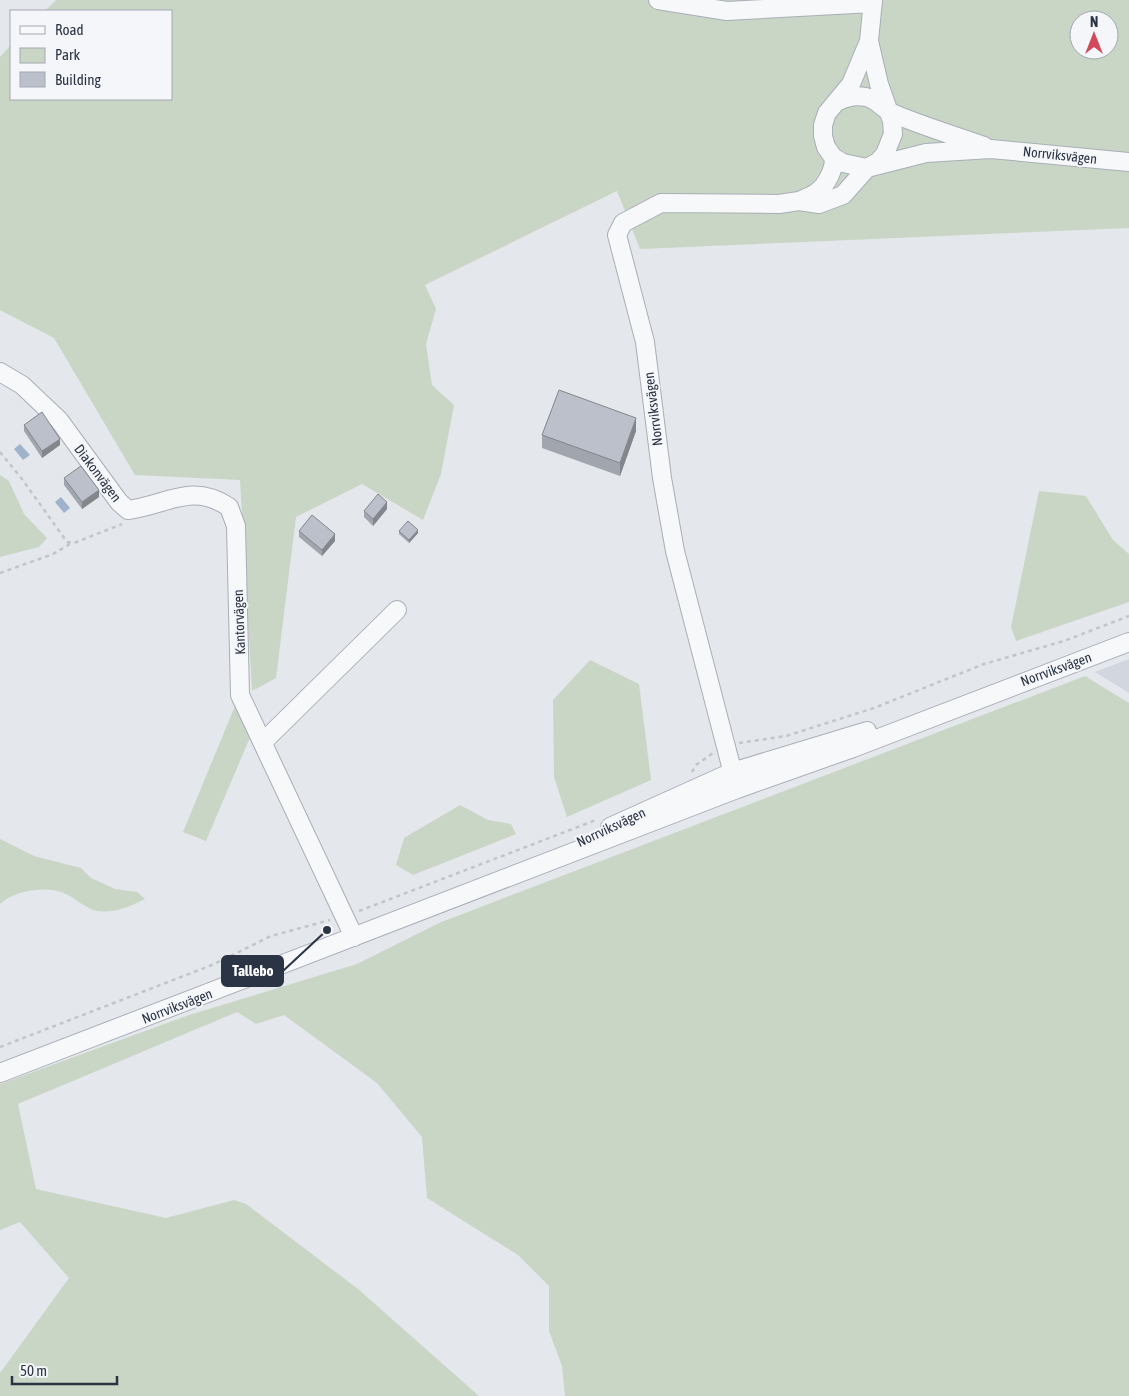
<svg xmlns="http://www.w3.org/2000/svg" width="1129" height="1396" viewBox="0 0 1129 1396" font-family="'Asap Condensed',sans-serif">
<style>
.built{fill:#d2d6de}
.green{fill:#c9d6c5;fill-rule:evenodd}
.water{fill:#9fb4cc}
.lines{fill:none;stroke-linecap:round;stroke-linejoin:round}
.minor-casing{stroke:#a9aeb7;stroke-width:20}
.path{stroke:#c2c5cb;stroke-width:2.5;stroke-dasharray:4 4;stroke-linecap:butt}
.minor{stroke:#f7f8fa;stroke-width:18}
.wall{fill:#a1a5ae}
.shaded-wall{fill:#83868d}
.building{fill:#bbc0ca;stroke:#83868d}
.labels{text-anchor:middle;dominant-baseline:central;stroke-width:4;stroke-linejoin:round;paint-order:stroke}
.street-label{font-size:14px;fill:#2b3445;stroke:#f4f6f9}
.leader{fill:none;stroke:#2b3445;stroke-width:2}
.callout-dot{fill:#2b3445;stroke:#f4f6f9;stroke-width:2}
.callout{fill:#2b3445;stroke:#2b3445;stroke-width:2}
.callout-label{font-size:15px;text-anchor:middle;font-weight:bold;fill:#fff}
</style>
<rect width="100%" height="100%" fill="#e4e7ec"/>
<path class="built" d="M1129,659V693L1095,672Z"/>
<path class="green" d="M56,0H1129V228L640,249L617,191L425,285L436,309L426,344L432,385L454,405L441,474L423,520L362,484L296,517L276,678L252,691L240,480L135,475L54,338L0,310V57L11,45V99H171V11H45ZM1079,20H1109V50H1079Z
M0,475L9,481L24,514L47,538L39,547L0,557Z
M1039,491L1086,496L1113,540L1129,554V602L1016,641L1011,627Z
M590,660L639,684L651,780L567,817L554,777L553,700Z
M1085,676L1129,703V1396H565L562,1366L549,1331V1286L518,1255L427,1198L422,1137L377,1083L284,1015L256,1024L237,1012L18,1104L36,1189L166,1218L234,1200L246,1204L358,1289L479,1396H0V1373L69,1278L20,1222L0,1230V1084L189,1015L357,964L439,923Z
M237,701L254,728L206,841L183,832Z
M460,805L488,820L511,824L516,834L413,875L396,865L404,838Z
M0,839L34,856L81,868L91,878L115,889L137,892L145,899C129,907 116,913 97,911C87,909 76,899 66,894C47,885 15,890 0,904Z"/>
<path class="water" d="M20,444L30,455L23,460L14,449Z
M61,497L70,508L64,513L55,502Z"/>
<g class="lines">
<g class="minor-casing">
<path id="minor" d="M658,0L727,11L873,3
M869,41L851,84L827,113L823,125V136L826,147L833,157L843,163L867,168L926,153L991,149L1129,162
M839,101C848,96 856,95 866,97C877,99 882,109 892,113C922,126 953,135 984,146
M799,201C805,198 812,196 817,192C826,186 836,167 833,157
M0,372L22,385L59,420L119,502L128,510C167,505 191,482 229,507L236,526L240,695L354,937
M263,742L397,610
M737,789L675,551L662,478L645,342L617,235L623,223L661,203L779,204L799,201L819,204L843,195L867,168L878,162L885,154L893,134L892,121L879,84L869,41L873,0
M610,827L732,772L867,731
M0,1073L737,789L853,748L1129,642"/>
</g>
<path class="path" d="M0,452L22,479L67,542L74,543L122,524
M0,573L53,554L70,544
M739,743L786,736L874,708L984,664L1064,641L1129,616
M692,772L696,765L713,753
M359,911L596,820
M0,1047L212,965L271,936L330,920"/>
<use href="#minor" class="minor"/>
</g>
<path class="wall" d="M24,425L60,445L42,458L24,431Z
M636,431L620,476L542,448V435Z
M64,478L99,497L82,509L64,485Z
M387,509L373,526L364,517V511Z
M299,531L335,541L322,556L299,537Z
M399,531L418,533L409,543L399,534Z"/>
<path class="shaded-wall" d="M636,418V431L620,476V463Z
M60,439V445L42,458V451Z
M99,490V497L82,509V502Z
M387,502V509L373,526V519Z
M418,530V533L409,543V540Z
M335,534V541L322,556V550Z"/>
<path class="building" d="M559,390L636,418L620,463L542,435Z
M42,412L60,439L42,451L24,425Z
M81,466L99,490L82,502L64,478Z
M378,494L387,502L373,519L364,511Z
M312,515L335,534L322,550L299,531Z
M408,521L418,530L409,540L399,531Z"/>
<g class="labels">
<g class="street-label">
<text transform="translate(1060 155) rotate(6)">Norrviksvägen</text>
<text transform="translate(653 409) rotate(-97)">Norrviksvägen</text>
<text transform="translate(98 473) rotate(53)">Diakonvägen</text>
<text transform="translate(239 622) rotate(-92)">Kantorvägen</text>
<text transform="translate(1056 669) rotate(-20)">Norrviksvägen</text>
<text transform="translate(611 827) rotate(-25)">Norrviksvägen</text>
<text transform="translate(177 1006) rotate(-21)">Norrviksvägen</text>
</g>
</g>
<path class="leader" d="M327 930L283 971"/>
<circle class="callout-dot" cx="327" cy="930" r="5"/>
<rect class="callout" x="222" y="956" width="61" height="30" rx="5"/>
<g class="callout-label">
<text x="253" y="976">Tallebo</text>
</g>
<rect x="10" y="10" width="162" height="90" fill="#f4f6f9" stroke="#a4a8b1"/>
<rect x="20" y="26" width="25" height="8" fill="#f7f8fa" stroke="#a4a8b1"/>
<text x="55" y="35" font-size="15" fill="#2b3445">Road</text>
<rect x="20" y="48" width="25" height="15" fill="#c9d6c5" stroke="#a4a8b1"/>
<text x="55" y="60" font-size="15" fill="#2b3445">Park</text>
<rect x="20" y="72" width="25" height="15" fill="#bbc0ca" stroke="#a4a8b1"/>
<text x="55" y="85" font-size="15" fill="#2b3445">Building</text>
<g transform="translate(1094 35)"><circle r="24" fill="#f4f6f9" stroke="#a4a8b1"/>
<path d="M0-4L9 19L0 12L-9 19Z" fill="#d1495b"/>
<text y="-8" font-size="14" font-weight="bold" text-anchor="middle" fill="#2b3445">N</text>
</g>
<path d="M12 1376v8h105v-8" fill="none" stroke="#2b3445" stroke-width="2.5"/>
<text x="20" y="1376" font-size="15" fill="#2b3445" stroke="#f4f6f9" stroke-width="4" paint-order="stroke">50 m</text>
</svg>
